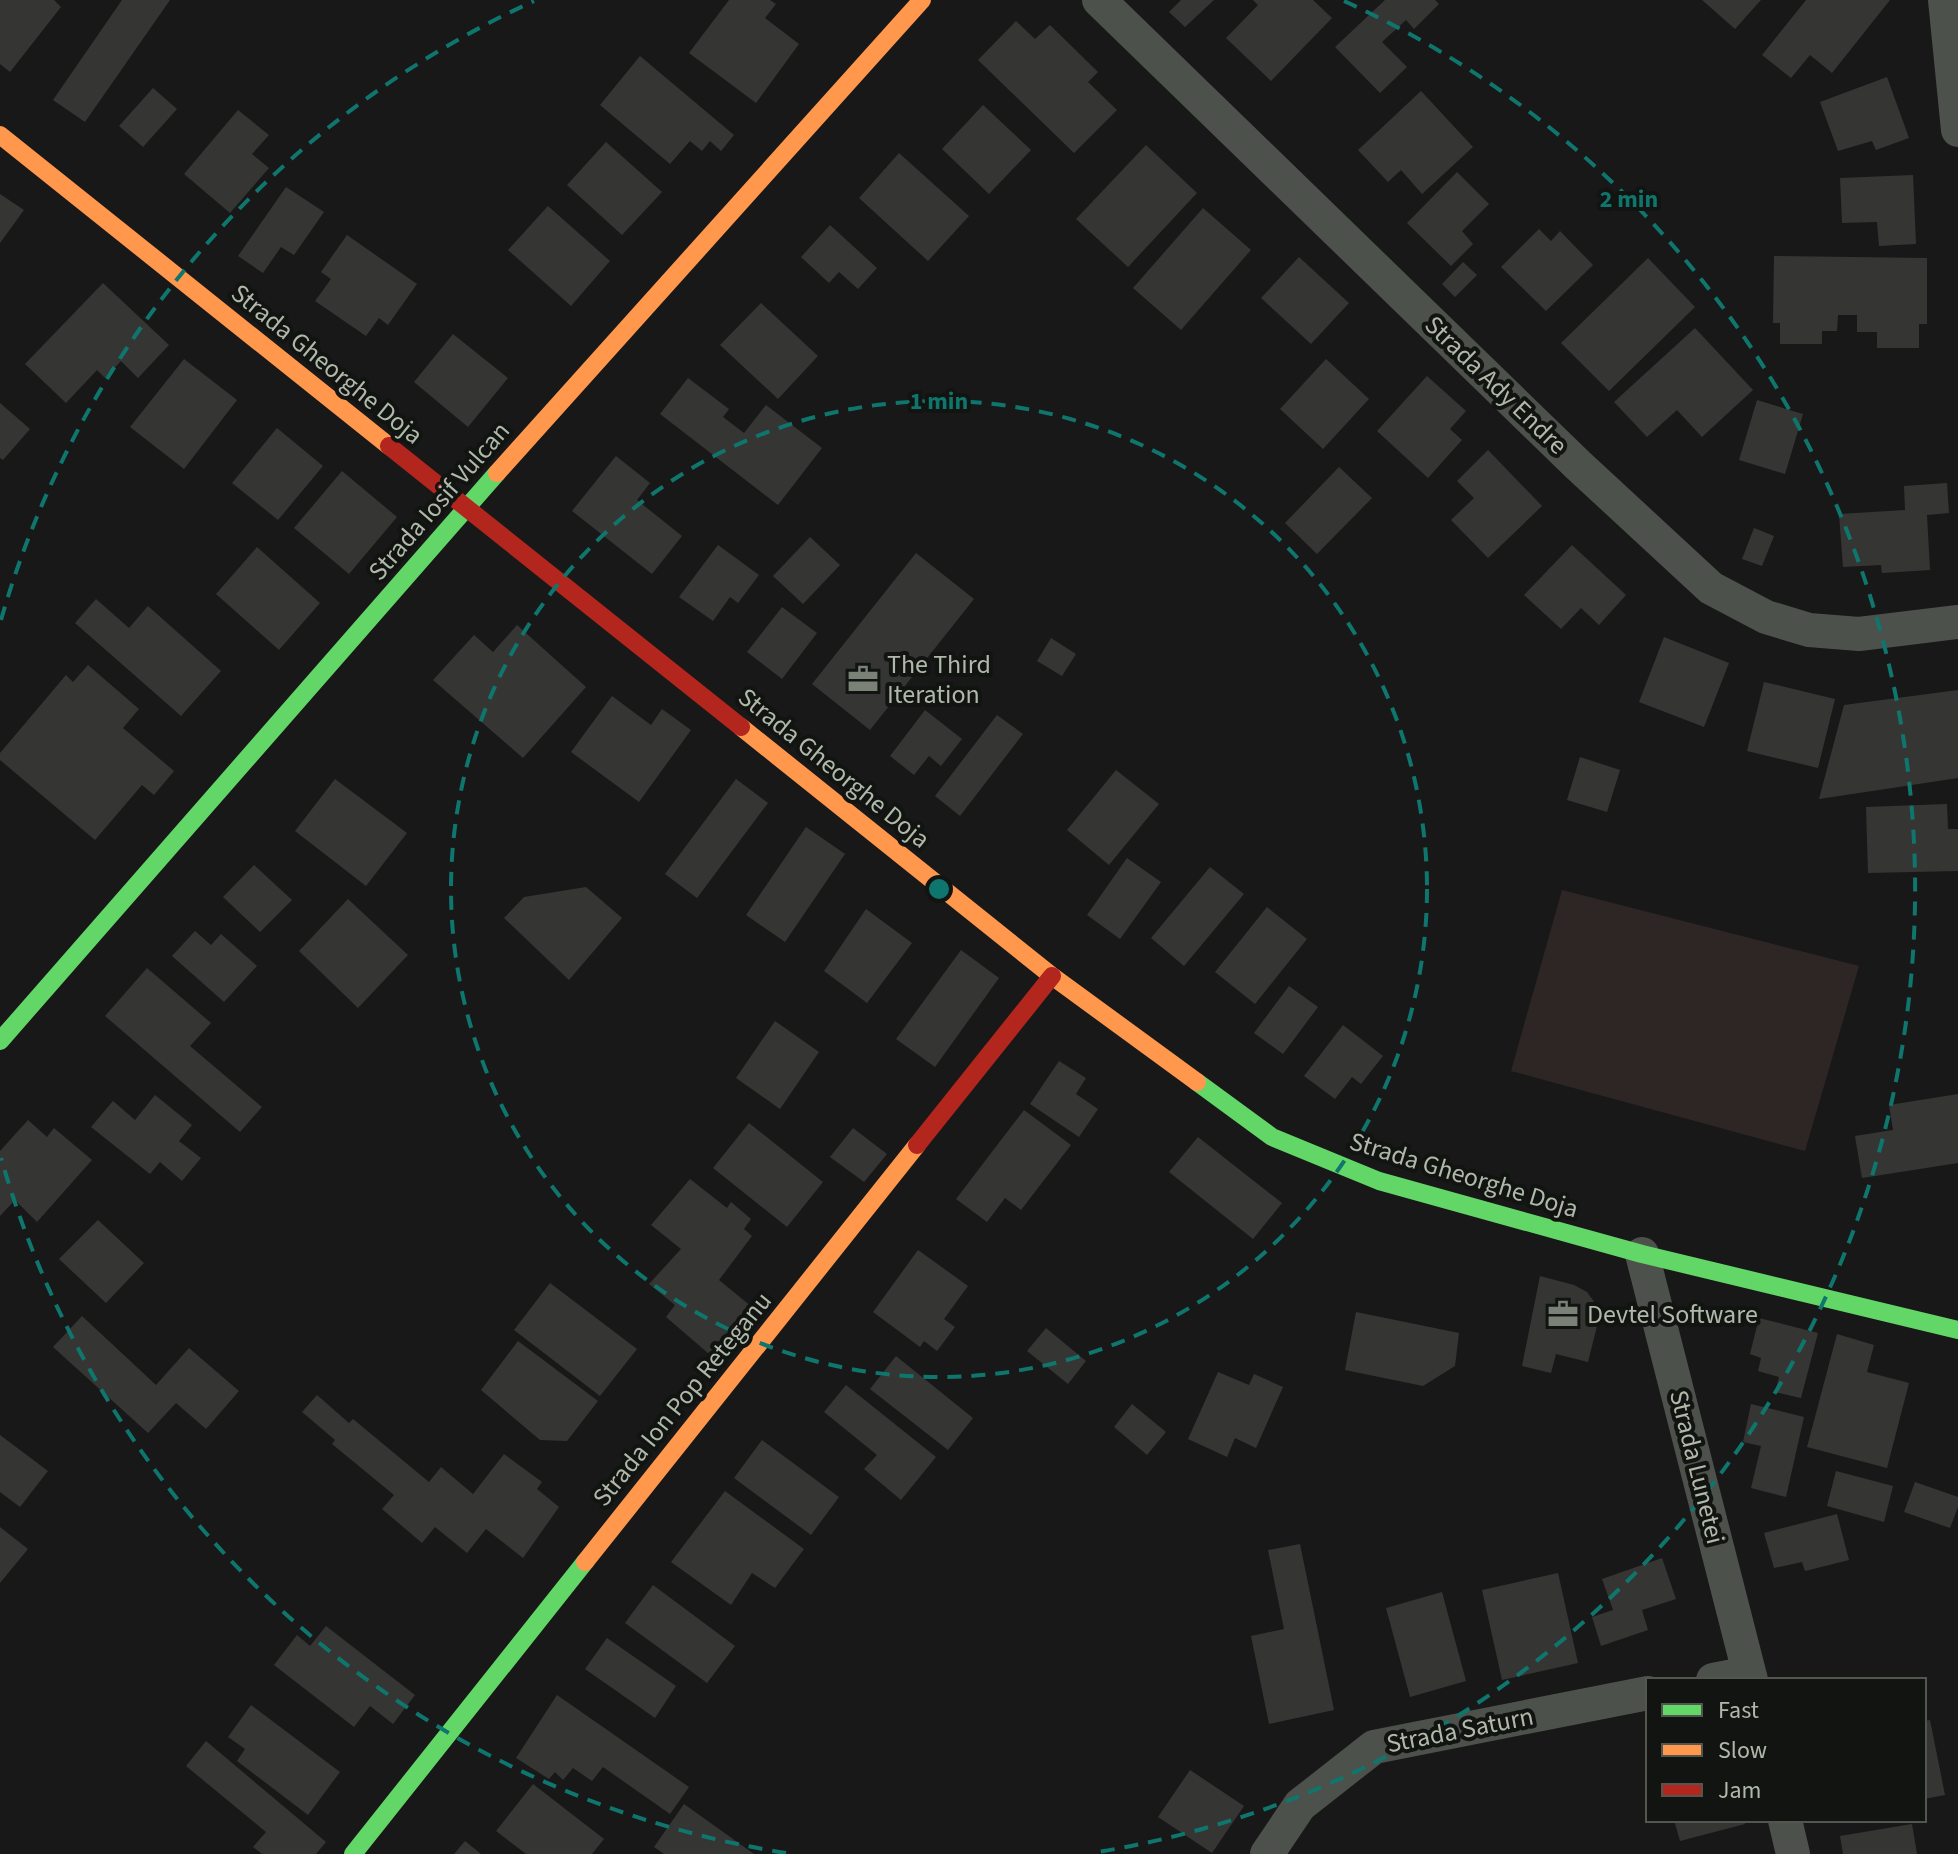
<svg xmlns="http://www.w3.org/2000/svg" width="1958" height="1854" viewBox="0 0 1958 1854" font-family="'Source Sans 3',sans-serif">
<style>
.green{fill:#2e2625}
.building{fill:#353634}
.lines{fill:none;stroke-linecap:round;stroke-linejoin:round}
.street{stroke:#4d514c;stroke-width:34}
.fast{stroke:#63d668;stroke-width:18}
.slow{stroke:#ff974d;stroke-width:18}
.jam{stroke:#b3261e;stroke-width:18}
.ring{fill:none;stroke:#0f766e;stroke-width:4;stroke-dasharray:14 10}
.labels{text-anchor:middle;dominant-baseline:central;stroke-width:8;stroke-linejoin:round;paint-order:stroke}
.street-label{font-size:26px;fill:#afb9a9;stroke:#121412}
.poi-label{font-size:26px;fill:#afb9a9;stroke:#121412;text-anchor:start}
.centre{fill:#0f766e;stroke:#121412;stroke-width:4}
.ring-label{font-size:24px;text-anchor:middle;font-weight:bold;fill:#0f766e;stroke:#121412;stroke-width:8;stroke-linejoin:round;paint-order:stroke}
</style>
<rect width="100%" height="100%" fill="#181818"/>
<path class="green" d="M1562,890L1859,966L1805,1151L1511,1071Z"/>
<path class="building" d="M0,0H54L61,7L10,72L0,64Z
M122,0H170L85,122L53,100Z
M729,0H770L776,4L765,18L799,44L756,103L689,53Z
M1181,0H1214L1185,27L1169,12Z
M1253,0H1313L1332,18L1271,81L1226,38L1258,5Z
M1385,0H1435L1439,4L1414,29L1406,20L1382,42L1407,67L1380,93L1335,47Z
M1702,0H1761L1735,29Z
M1806,0H1890L1832,73L1810,55L1791,78L1762,55Z
M1016,21L1035,39L1050,25L1098,72L1088,82L1117,110L1074,153L978,60Z
M640,56L734,135L721,151L710,141L702,151L690,141L670,164L600,105Z
M1887,77L1909,138L1876,150L1872,141L1838,151L1820,102Z
M153,88L177,109L143,147L119,126Z
M1421,91L1473,147L1422,194L1401,170L1388,182L1358,150Z
M983,105L1031,150L989,194L942,149Z
M238,110L269,135L252,154L269,168L230,213L184,174Z
M606,142L662,192L622,235L567,185Z
M1146,145L1197,193L1128,267L1076,219Z
M899,153L969,216L928,261L859,198Z
M1457,172L1489,204L1462,231L1473,244L1451,266L1407,223Z
M1913,175L1916,244L1879,246L1877,222L1842,223L1840,178Z
M286,187L324,212L294,255L281,247L263,273L238,256Z
M0,194L24,210L0,243Z
M548,206L610,261L571,306L508,250Z
M1203,208L1251,250L1181,330L1133,288Z
M830,225L877,268L858,289L839,272L829,283L801,257Z
M1539,229L1551,241L1560,231L1593,265L1546,311L1501,267Z
M347,235L417,284L388,325L379,318L366,336L315,301L331,279L321,272Z
M1774,256L1927,258V324H1919V348H1877V332H1857V315H1838L1837,331H1822V344H1780V323H1773Z
M1299,257L1349,303L1311,344L1261,298Z
M1648,258L1695,307L1609,391L1561,343Z
M1463,262L1477,275L1455,297L1442,284Z
M103,283L169,345L138,378L121,361L105,378L97,370L66,403L25,364Z
M761,303L818,356L778,399L720,345Z
M1695,328L1753,390L1702,437L1677,410L1647,437L1614,402Z
M453,334L508,378L468,427L414,382Z
M184,359L237,400L184,469L130,427Z
M1326,359L1369,399L1323,449L1280,409Z
M1427,376L1466,411L1450,429L1462,440L1428,478L1377,431Z
M688,378L729,409L723,417L744,433L766,405L822,448L778,505L660,414Z
M1757,400L1803,414L1785,474L1739,460Z
M0,403L30,429L3,460L0,458Z
M277,428L323,466L278,520L232,483Z
M1488,450L1542,506L1488,558L1451,520L1474,498L1457,481Z
M616,456L650,483L637,500L682,536L652,574L572,511Z
M1339,467L1372,498L1317,554L1285,523Z
M342,471L397,517L349,574L294,528Z
M1947,483L1949,513L1927,515L1930,570L1882,573L1881,565L1843,567L1839,514L1905,510L1904,486Z
M1754,528L1774,536L1762,566L1742,559Z
M810,537L840,565L803,604L773,576Z
M718,545L759,575L738,603L730,597L713,621L679,597Z
M1572,545L1626,595L1599,625L1581,608L1561,629L1524,595Z
M257,547L320,603L279,650L216,594Z
M916,553L974,599L870,730L812,684Z
M96,599L129,628L148,606L221,671L181,716L75,623Z
M782,607L817,633L782,679L747,652Z
M517,625L586,687L523,758L433,680L474,635L493,652Z
M1664,637L1729,663L1704,727L1639,702Z
M1051,638L1076,654L1062,676L1037,661Z
M88,665L139,709L123,728L174,771L154,795L142,785L95,840L0,760V753L66,675L73,682Z
M1764,682L1835,699L1818,768L1747,751Z
M1958,690V778L1819,799L1844,705Z
M612,696L651,725L662,709L691,730L639,802L571,752Z
M925,710L962,739L941,766L929,756L914,775L890,756Z
M997,715L1023,734L960,816L935,796Z
M1580,757L1620,770L1607,812L1567,800Z
M1116,770L1159,804L1109,865L1067,830Z
M335,779L407,833L366,886L295,831Z
M736,779L768,803L697,898L665,874Z
M1947,804L1948,829H1958V871L1868,873L1866,807Z
M806,827L845,854L785,942L746,915Z
M1127,858L1161,882L1120,939L1087,915Z
M254,865L292,900L260,932L223,897Z
M1210,867L1244,894L1184,966L1151,938Z
M586,887L622,918L569,980L504,918L524,897Z
M348,899L408,955L358,1008L299,951Z
M1267,907L1307,939L1255,1004L1215,972Z
M866,909L912,943L867,1003L824,971Z
M195,931L211,945L221,934L257,966L224,1002L172,956Z
M961,950L999,978L935,1067L896,1039Z
M147,968L211,1023L190,1046L262,1107L240,1132L105,1016Z
M1289,986L1318,1007L1283,1054L1254,1033Z
M775,1021L819,1052L780,1109L736,1078Z
M1343,1025L1383,1056L1361,1084L1352,1077L1335,1099L1304,1076Z
M1059,1061L1086,1078L1076,1094L1098,1109L1079,1137L1030,1104Z
M1958,1094V1163L1862,1178L1855,1136L1893,1130L1889,1105Z
M155,1095L192,1125L179,1141L201,1158L182,1181L160,1162L150,1174L91,1127L113,1101L135,1120Z
M1024,1110L1071,1145L1021,1210L1005,1198L987,1222L956,1199Z
M28,1120L47,1137L54,1128L92,1160L37,1222L15,1200L0,1216V1151Z
M749,1123L823,1182L787,1227L713,1168Z
M853,1128L887,1154L864,1182L830,1157Z
M1198,1137L1282,1203L1253,1239L1169,1172Z
M690,1179L727,1208L731,1202L751,1219L744,1229L752,1236L719,1280L758,1312L716,1360L666,1317L675,1305L649,1284L681,1249L651,1225Z
M98,1220L144,1263L106,1303L59,1259Z
M918,1250L968,1286L944,1319L955,1327L937,1351L924,1341L920,1347L873,1312Z
M1540,1276L1574,1285L1587,1292L1595,1303L1599,1318L1588,1362L1556,1354L1551,1373L1522,1366Z
M550,1283L637,1349L600,1396L514,1330Z
M1356,1312L1459,1333L1455,1366L1423,1386L1345,1370Z
M82,1316L156,1385L189,1348L239,1391L206,1429L176,1403L148,1433L53,1347Z
M1759,1318L1818,1333L1801,1398L1775,1392L1779,1377L1758,1371L1761,1358L1750,1354Z
M1046,1328L1086,1361L1068,1384L1027,1351Z
M1837,1334L1874,1345L1867,1372L1909,1383L1887,1468L1807,1447Z
M518,1341L598,1401L567,1441L540,1440L481,1390Z
M896,1356L973,1418L948,1450L870,1389Z
M1218,1372L1249,1385L1254,1374L1283,1387L1256,1448L1235,1438L1227,1457L1188,1439Z
M846,1385L936,1457L901,1500L864,1469L877,1455L824,1412Z
M317,1395L349,1423L353,1419L429,1482L441,1467L473,1494L504,1454L542,1482L537,1489L559,1507L523,1558L486,1529L467,1553L435,1527L422,1543L382,1509L394,1495L332,1444L335,1440L302,1412Z
M1132,1404L1166,1432L1147,1455L1114,1427Z
M1751,1404L1804,1417L1786,1497L1751,1488L1761,1446L1743,1442Z
M0,1435L48,1471L20,1507L0,1492Z
M762,1440L839,1497L811,1535L734,1478Z
M1836,1471L1893,1486L1884,1522L1827,1506Z
M1915,1482L1958,1497V1507L1950,1528L1904,1512Z
M725,1491L804,1549L775,1588L752,1573L731,1605L671,1562Z
M1837,1514L1849,1560L1805,1571L1802,1562L1774,1568L1764,1533Z
M0,1527L28,1549L0,1583Z
M1300,1544L1334,1710L1269,1724L1251,1636L1284,1629L1268,1550Z
M1662,1558L1676,1599L1642,1610L1648,1630L1601,1646L1592,1617L1613,1610L1602,1579Z
M1558,1573L1578,1663L1502,1680L1482,1590Z
M653,1585L735,1646L707,1683L625,1623Z
M1442,1592L1466,1681L1410,1697L1386,1608Z
M326,1626L415,1695L393,1724L370,1706L354,1727L274,1665L297,1635L310,1646Z
M607,1638L676,1686L655,1718L585,1669Z
M557,1695L689,1787L670,1814L603,1767L592,1781L573,1768L563,1780L555,1772L549,1779L516,1758Z
M251,1705L340,1772L308,1815L237,1761L245,1749L228,1737Z
M1930,1720L1945,1795L1924,1799V1721Z
M206,1741L326,1842L316,1854H262L253,1847L266,1832L186,1766Z
M1190,1770L1244,1806L1212,1853L1158,1817Z
M533,1784L604,1839L592,1854H526L496,1831Z
M684,1804L754,1854H664L654,1847Z
M1674,1820H1744L1745,1824L1680,1841Z
M1912,1824L1917,1854H1843L1840,1836Z
M465,1841L481,1854H454Z"/>
<g class="lines">
<path class="street" d="M1099,0L1578,465L1711,588L1766,617L1809,630L1859,634L1958,622
M1945,0L1958,130
M1642,1254L1751,1680
M1713,1680L1749,1673
M1785,1820L1793,1854
M1267,1854L1300,1805L1374,1747L1648,1693"/>
<path class="fast" d="M0,1041L497,473
M1197,1082L1272,1137L1379,1181L1642,1254L1958,1330
M353,1854L585,1562"/>
<path class="slow" d="M0,135L389,446
M497,473L922,0
M741,727L1052,976L1197,1082
M585,1562L917,1145"/>
<path class="jam" d="M389,446L741,727
M917,1145L1052,976"/>
</g>
<g class="ring">
<circle cx="939" cy="889" r="488"/>
<path d="M786 1853A976 976 0 0 1 1 1158M1 620A976 976 0 0 1 534 1M1344 1A976 976 0 0 1 1092 1853"/>
</g>
<defs>
<g id="office-bare" transform="scale(2.4)"><path d="M-6-3h4V-5.5h4V-3h4V5H-6ZM-1-4.5V-3h2v-1.5ZM-6 0V1H6V0Z" fill="#7a8176" stroke="#121412" stroke-width="2.5" paint-order="stroke"/></g>
</defs>
<g fill-rule="evenodd">
<use href="#office-bare" x="863" y="679"/>
<use href="#office-bare" x="1563" y="1314"/>
</g>
<g class="labels">
<g class="street-label">
<text transform="translate(327 364) rotate(39)">Strada Gheorghe Doja</text>
<text transform="translate(1496 385) rotate(44)">Strada Ady Endre</text>
<text transform="translate(439 501) rotate(-49)">Strada Iosif Vulcan</text>
<text transform="translate(834 768) rotate(39)">Strada Gheorghe Doja</text>
<text transform="translate(1464 1175) rotate(17)">Strada Gheorghe Doja</text>
<text transform="translate(682 1399) rotate(-51)">Strada Ion Pop Reteganu</text>
<text transform="translate(1697 1467) rotate(76)">Strada Lunetei</text>
<text transform="translate(1460 1730) rotate(-11)">Strada Saturn</text>
</g>
<g class="poi-label">
<text x="887" y="664">The Third<tspan x="887" dy="30">Iteration</tspan></text>
<text x="1587" y="1314">Devtel Software</text>
</g>
</g>
<circle cx="939" cy="889" r="12" class="centre"/>
<g class="ring-label">
<text x="1629" y="207">2 min</text>
<text x="939" y="409">1 min</text>
</g>
<rect x="1646" y="1678" width="280" height="144" fill="#121412" stroke="#51564e" stroke-width="2"/>
<rect x="1662" y="1704" width="40" height="12" fill="#63d668" stroke="#51564e" stroke-width="2"/>
<text x="1718" y="1718" font-size="24" fill="#afb9a9">Fast</text>
<rect x="1662" y="1744" width="40" height="12" fill="#ff974d" stroke="#51564e" stroke-width="2"/>
<text x="1718" y="1758" font-size="24" fill="#afb9a9">Slow</text>
<rect x="1662" y="1784" width="40" height="12" fill="#b3261e" stroke="#51564e" stroke-width="2"/>
<text x="1718" y="1798" font-size="24" fill="#afb9a9">Jam</text>
</svg>
